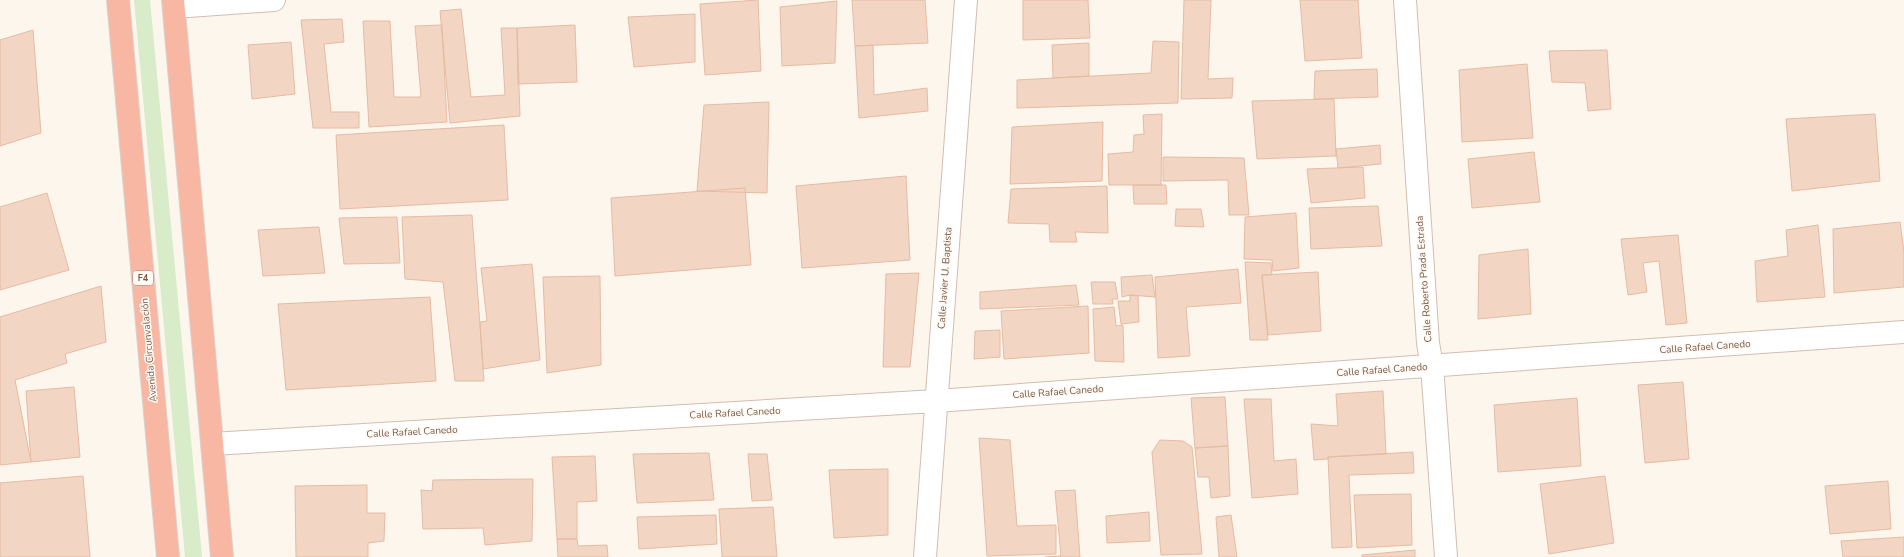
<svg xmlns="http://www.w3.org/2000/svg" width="1904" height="557" viewBox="0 0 1904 557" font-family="'Nunito Sans',sans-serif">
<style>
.green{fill:#d8ecc9}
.building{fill:#f3d5c3;stroke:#e6bba3}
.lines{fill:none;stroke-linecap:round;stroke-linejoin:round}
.minor-casing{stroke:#d1beb0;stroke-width:24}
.highway-casing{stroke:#dad1cd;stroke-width:24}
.minor{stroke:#fff;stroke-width:22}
.highway{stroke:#f7b7a3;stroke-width:22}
.labels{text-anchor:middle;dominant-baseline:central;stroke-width:3;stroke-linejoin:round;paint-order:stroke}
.shield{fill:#fffaf3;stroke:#a28b7f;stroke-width:1}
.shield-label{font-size:9px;font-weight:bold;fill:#7a5c4d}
.street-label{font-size:10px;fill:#7a5c4d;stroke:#fffaf3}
</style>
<rect width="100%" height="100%" fill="#fdf6ec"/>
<path class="green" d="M134,0H150L202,557H185Z"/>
<path class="building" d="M758,0L761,71L705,75L700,4Z
M852,0H925L928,43L855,46Z
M1023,0H1088L1090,38L1023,40Z
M1184,0H1211L1208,79L1233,78L1232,98L1181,99Z
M1300,0H1358L1362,58L1305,61Z
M837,1L835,63L782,66L780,7Z
M461,9L471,97L505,95L501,28H517L520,116L450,123L440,11Z
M695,14V62L634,67L628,17Z
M342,19L344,42L324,44L331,112H359V128H313L301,20Z
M363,21H390L394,97H421L415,26L442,25L447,122L369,127Z
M575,25L577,82L518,84L517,28Z
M33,30L41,133L0,146V40Z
M1153,41L1179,42L1178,103L1017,108V80L1151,73Z
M291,42L295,94L252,99L248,45Z
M1089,43V76L1053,78L1052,45Z
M873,45L874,95L927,88L928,111L859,118L855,46Z
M1607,50L1611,109L1588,111L1585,83L1552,82L1549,51Z
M1527,64L1533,138L1462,142L1459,70Z
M1377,69L1378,97L1314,99L1315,71Z
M1334,99L1336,156L1257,159L1252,101Z
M769,102L767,193L697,191L704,105Z
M1162,114L1161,185H1109L1108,154L1133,152L1134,135L1144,134L1143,115Z
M1875,114L1880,181L1792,191L1786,119Z
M1103,122L1102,181L1010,184L1012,127Z
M504,125L508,200L340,209L336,135Z
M1380,145L1381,164L1338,168L1336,149Z
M1534,152L1540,202L1472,208L1468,159Z
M1163,157L1244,158L1249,215H1229L1228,180L1163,181Z
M1363,167L1365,198L1311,203L1307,169Z
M906,176L910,260L802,268L796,186Z
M1133,185H1166L1167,204H1134Z
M1107,186L1108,233L1075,232L1077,242H1050L1049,224L1008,223L1011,189Z
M745,188L751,265L615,276L611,198Z
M47,193L69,270L0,290V207Z
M1378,206L1382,246L1311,249L1309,208Z
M1176,209H1201L1204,227L1175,226Z
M1296,213L1299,268L1273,271L1272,260L1244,259L1245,217Z
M472,215L484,381H455L443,282L405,279L402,217Z
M397,217L400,263L344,264L339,218Z
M1900,222L1904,252V287L1834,293L1833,229Z
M1818,225L1825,297L1757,302L1755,261L1788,256L1786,230Z
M319,227L325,273L263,276L258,230Z
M1678,235L1687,323L1666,325L1659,261L1643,263L1647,292L1628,295L1621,239Z
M1528,249L1531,314L1478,319L1479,255Z
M1245,262L1271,263L1272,275H1262L1268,340H1250Z
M532,264L540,360L483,369L480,322L487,321L481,268Z
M1238,269L1241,303L1186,307L1190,356L1158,358L1155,277Z
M1318,272L1321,331L1268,335L1262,275Z
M919,273L910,367H883L886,274Z
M1152,275L1155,297L1130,295L1122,297L1121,277Z
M600,276L601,365L547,373L543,277Z
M1091,282H1115L1118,299H1112L1113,304H1093Z
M1076,285L1079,305L980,309V292Z
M101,286L106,342L65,354L67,363L15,380L31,462L0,465V317Z
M1130,295L1138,296L1139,322L1121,324L1118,301H1130Z
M430,297L436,381L286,390L278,304Z
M1088,306L1089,353L1004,359L1001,311Z
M1114,307L1116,326L1123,325L1124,362L1095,361L1093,309Z
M1000,330V357L974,359L975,331Z
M1683,382L1689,459L1645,463L1638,385Z
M74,387L80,457L31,462L26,391Z
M1383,391L1386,454L1328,457V459L1314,460L1311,424L1338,426L1336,394Z
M1225,397L1228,446L1195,448L1191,398Z
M1577,398L1581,466L1498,472L1494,405Z
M1244,399H1271L1274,461L1296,459L1298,494L1252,498Z
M979,438L1010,440L1017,526L1056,525V554L987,556Z
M1160,440L1183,441L1192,447L1202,554L1161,555L1152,452Z
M1228,446L1230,496L1211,498L1209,477H1198L1195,448Z
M1413,452L1414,473L1349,475L1352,547L1332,548L1328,457Z
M709,453L714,500L637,503L633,454Z
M748,454H767L772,500L752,501Z
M595,456L597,501L577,502V539H557L552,457Z
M888,469V535L834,538L829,470Z
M83,476L90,557H0V483Z
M1605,476L1614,543L1549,554L1540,484Z
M533,479L532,541L485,545L483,528L423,529L421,490L432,491L433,480Z
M1888,481L1891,529L1830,534L1825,486Z
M367,485V513H385L384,541L368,543V557H296L295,486Z
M1075,490L1080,557H1045L1061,556L1055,491Z
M1411,494L1412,545L1357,548L1354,495Z
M773,507L777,557H722L719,509Z
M1149,512L1150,541L1107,543L1106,516Z
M716,515L717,544L639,549L637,517Z
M1231,515L1237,557H1219L1216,517Z
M1904,537V557H1843L1841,541Z
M557,539H577L578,546L607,545L608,557H558Z
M1415,550V557H1362V555Z"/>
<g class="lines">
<g class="minor-casing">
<path id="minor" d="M1405,0L1428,343L1432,366L1446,557
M174,7L274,0
M212,444L936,401L1904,332
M925,557L966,0"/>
</g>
<g class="highway-casing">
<path id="highway" d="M118,0L168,557
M173,0L222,557"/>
</g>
<use href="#minor" class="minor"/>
<use href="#highway" class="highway"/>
</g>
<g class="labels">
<rect class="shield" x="133" y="271" width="20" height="14" rx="3"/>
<g class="shield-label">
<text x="143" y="278">F4</text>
</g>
<g class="street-label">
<text transform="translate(945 278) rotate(-86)">Calle Javier U. Baptista</text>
<text transform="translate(1424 279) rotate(-94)">Calle Roberto Prada Estrada</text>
<text transform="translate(1705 347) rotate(-4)">Calle Rafael Canedo</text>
<text transform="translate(149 350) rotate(-95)">Avenida Circunvalación</text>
<text transform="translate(1382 370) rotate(-4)">Calle Rafael Canedo</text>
<text transform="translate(1058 392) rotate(-4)">Calle Rafael Canedo</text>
<text transform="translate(735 413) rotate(-3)">Calle Rafael Canedo</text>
<text transform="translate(412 432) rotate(-3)">Calle Rafael Canedo</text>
</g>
</g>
</svg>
